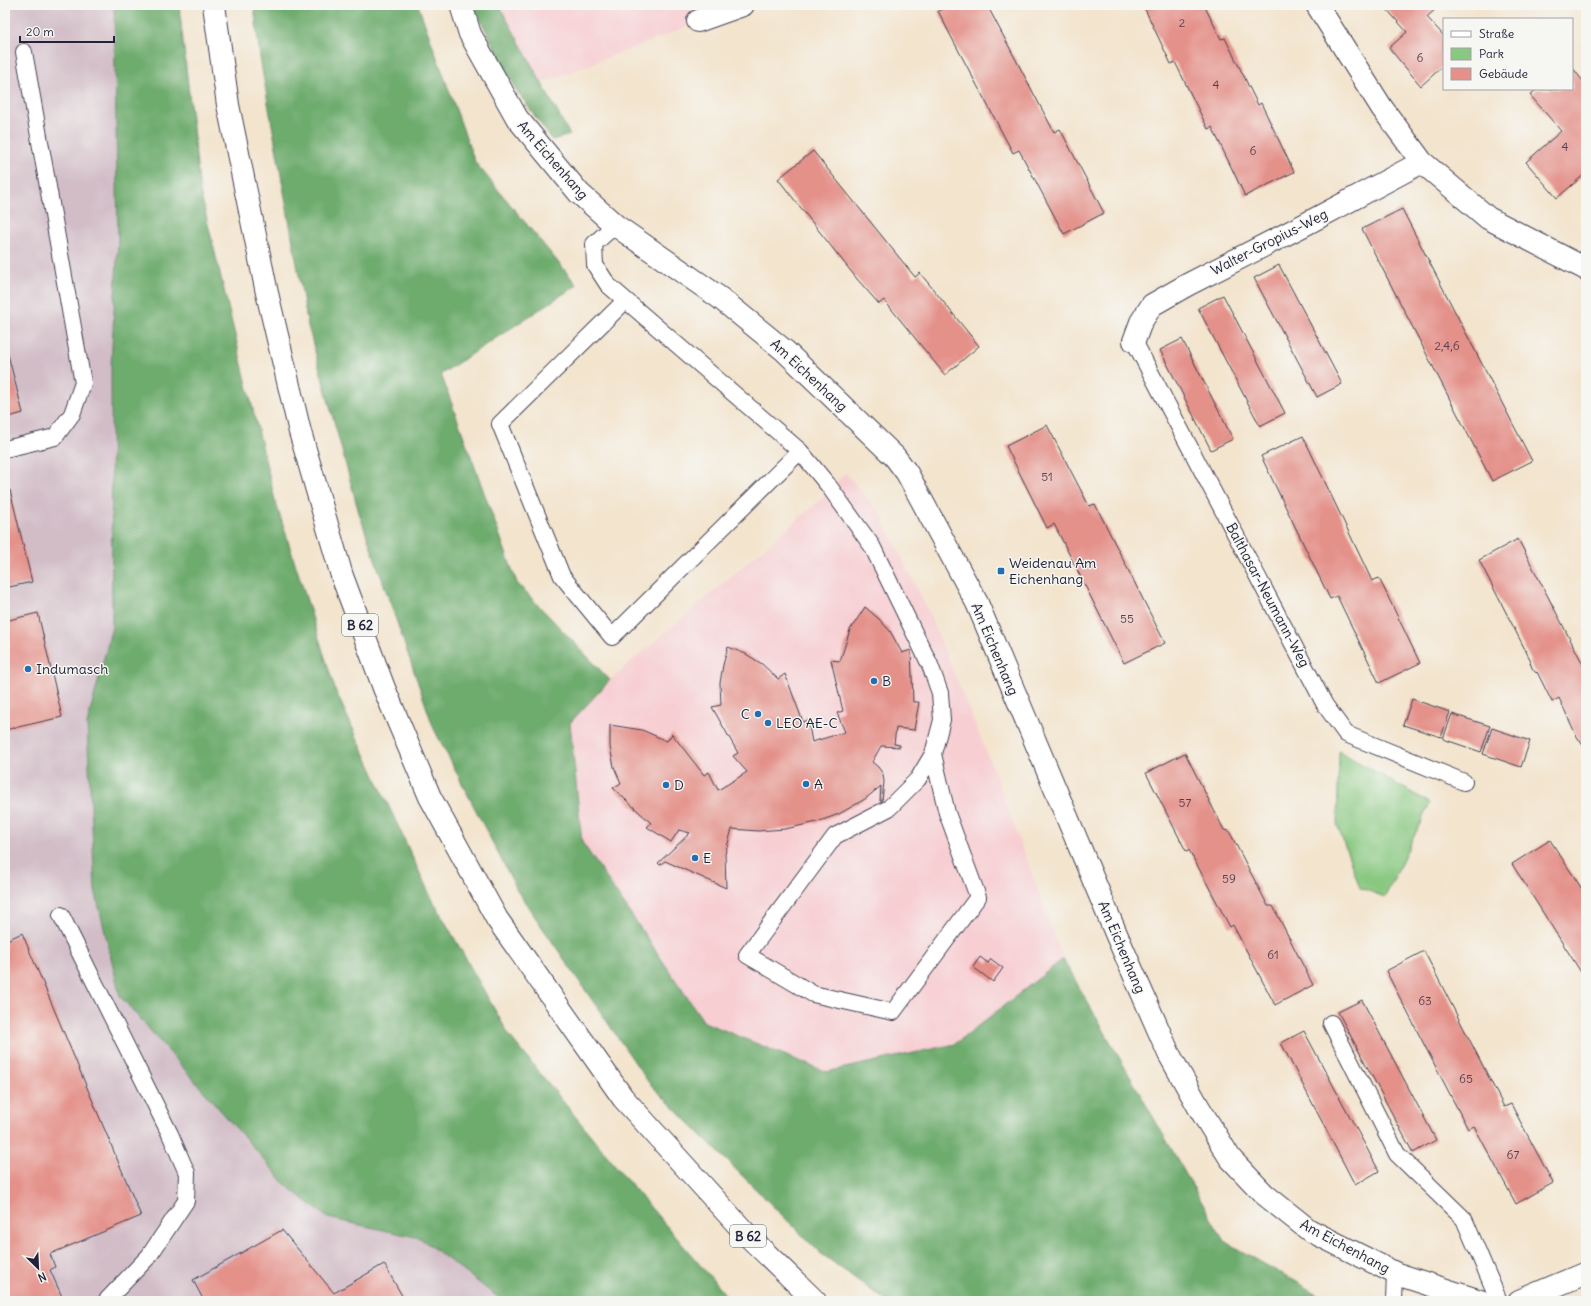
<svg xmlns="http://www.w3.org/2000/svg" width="1591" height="1306" viewBox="0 0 1591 1306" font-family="Delius,sans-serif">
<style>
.built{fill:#f7cfd3}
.industrial{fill:#d2bdc7}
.green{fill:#88c880;stroke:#55755e}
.forest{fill:#6eac6e;stroke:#486754}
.building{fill:#e4918a}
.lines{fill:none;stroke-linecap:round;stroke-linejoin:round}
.lane-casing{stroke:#413f51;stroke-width:18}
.street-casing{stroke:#413f51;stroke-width:24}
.primary-casing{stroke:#413f51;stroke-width:24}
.lane{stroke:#fff;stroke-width:16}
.street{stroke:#fff;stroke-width:22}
.primary{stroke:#fff;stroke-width:22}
.poi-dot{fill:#1f6fb2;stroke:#f6f6f2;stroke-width:1.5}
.labels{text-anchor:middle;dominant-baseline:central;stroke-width:3;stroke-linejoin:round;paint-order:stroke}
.number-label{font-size:12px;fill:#523e4f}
.shield{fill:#f6f6f2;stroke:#626272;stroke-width:1}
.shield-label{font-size:13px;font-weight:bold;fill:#22223b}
.street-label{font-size:14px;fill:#22223b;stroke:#f6f6f2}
.poi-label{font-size:14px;fill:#22223b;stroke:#f6f6f2;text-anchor:start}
</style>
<rect width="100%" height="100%" fill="#f6f6f2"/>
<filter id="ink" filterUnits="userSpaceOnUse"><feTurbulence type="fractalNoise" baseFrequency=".025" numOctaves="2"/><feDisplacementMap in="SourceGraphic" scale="8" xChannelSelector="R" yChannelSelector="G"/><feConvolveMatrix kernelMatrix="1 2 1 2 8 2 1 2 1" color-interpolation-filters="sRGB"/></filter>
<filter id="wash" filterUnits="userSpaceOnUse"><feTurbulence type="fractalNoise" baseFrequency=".012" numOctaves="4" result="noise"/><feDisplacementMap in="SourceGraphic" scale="16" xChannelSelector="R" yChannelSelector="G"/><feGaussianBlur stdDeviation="0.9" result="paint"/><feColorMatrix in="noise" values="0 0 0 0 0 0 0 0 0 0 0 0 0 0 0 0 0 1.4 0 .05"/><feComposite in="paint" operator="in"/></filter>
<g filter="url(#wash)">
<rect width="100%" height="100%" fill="#f3e4cd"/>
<path class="built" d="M499,5H744L542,83Z
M845,473L879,511L929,613L991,763L1063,959L955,1044L826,1072L704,1022L582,842L570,723L610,680L825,496Z"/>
<path class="industrial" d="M5,5H114L118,241L111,365L112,627L87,724L95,890L120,996L288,1187L328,1218L420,1238L503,1301H5Z"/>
<path class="green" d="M1339,751L1430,803L1385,897L1360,888L1337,824Z"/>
<path class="forest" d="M114,5H179L200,191L275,500L336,692L430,895L509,1035L627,1180L731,1301H503L420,1238L328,1218L288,1187L120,996L95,890L87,724L112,627L111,365L118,241Z
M254,5H418L475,162L577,285L441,374L517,583L610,680L570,723L582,842L704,1022L826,1072L955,1044L1063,959L1224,1241L1329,1301H886L819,1252L649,1083L518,892L434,729L359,513L308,326L260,58Z
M473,5H499L570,135L552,140L517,91Z"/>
<g id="blocks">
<path class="building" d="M951,5H987L1054,132L1060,129L1104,213L1064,234L1019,150L1013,153L954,42L938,11Z
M1143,5H1204L1221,39L1225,38L1258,105L1261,103L1294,172L1245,196L1212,127L1208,129L1175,62L1171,64Z
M1383,5H1440L1427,17L1444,36V65L1421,86L1389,48L1407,32Z
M1572,67L1586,85V173L1557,198L1526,162L1561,131L1530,95L1537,89H1572Z
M813,151L915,277L920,273L979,346L945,375L884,300L879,304L857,279L778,179Z
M1402,209L1532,461L1492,481L1362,229Z
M1279,265L1342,384L1317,397L1254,278Z
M1223,295L1285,413L1260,426L1198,308Z
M1182,339L1233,439L1211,450L1160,350Z
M5,343L23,413L5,418Z
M1047,425L1089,506L1095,504L1165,643L1124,663L1054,524L1047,528L1006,446Z
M1303,436L1372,581L1379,578L1420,663L1379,683L1337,596L1330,599L1261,456Z
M10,490L32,582L5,588V492Z
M1518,539L1586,670V750L1576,735L1559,698L1552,702L1537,672L1536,673L1532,668L1530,662L1531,661L1479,560Z
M865,607L879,619L890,631L902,653L911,650L913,702H919L914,730L896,728L894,744L900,745V747L881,746L872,762L878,767L883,774L884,782L882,801H880L881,786L865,799L839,814L817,822L785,829L758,831L732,829L725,854L726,888L665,861L660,865L658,863L690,833L679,830L671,842L647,827L651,823L613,788L621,783L614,767L610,747V725L642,730L667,741L672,734L704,775L709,772L718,790L733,781L747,772L733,756L738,753L712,707L721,705L720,683L723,665L728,647L746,654L762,664L778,679L785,674L803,722L808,720L812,742L845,732L837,713L843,711L831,660L840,661L850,630Z
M38,613L62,717L5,730V621Z
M1412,699L1450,712L1441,737L1403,725Z
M1452,714L1490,726L1481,752L1443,739Z
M1492,728L1530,741L1521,767L1483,754Z
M1185,753L1224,830L1229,831L1268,906H1273L1313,985L1275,1005L1233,925L1230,927L1189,850L1186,851L1146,773Z
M1550,840L1586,895V980L1512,864Z
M22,933L141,1216L50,1254L55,1267L50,1270L64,1301H5V941Z
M1424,951L1504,1107L1511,1104L1553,1183L1516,1204L1474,1126L1468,1129L1386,971Z
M980,957L988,963L991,959L1003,968L993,982L973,967Z
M1362,1000L1436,1140L1413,1153L1338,1012Z
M1304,1031L1379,1171L1355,1185L1281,1043Z
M282,1230L334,1293L384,1264L405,1301H204L193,1280Z"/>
</g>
</g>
<g filter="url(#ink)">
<use href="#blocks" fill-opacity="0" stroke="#413f51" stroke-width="1"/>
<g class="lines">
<g class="lane-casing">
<path id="lane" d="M615,225L594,244L595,265L608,285L800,451L828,485L872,546L930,665L940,693L942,720L933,754L947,813L978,897L893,1012L813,994L747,955L835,836L889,808L918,779L933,754
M625,301L500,424L562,576L612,637L800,451
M1134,341L1325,705L1346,734L1464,782
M5,449L55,437L72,414L83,383L24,52
M61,915L170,1134L187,1173L186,1201L149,1256L106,1301
M1331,1023L1397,1154L1464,1219L1499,1301
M1394,1301L1395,1273"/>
</g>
<g class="street-casing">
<path id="street" d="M461,5L470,34L517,118L579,193L615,225L720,298L785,351L895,457L907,473L977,603L1117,936L1169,1054L1198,1106L1230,1158L1264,1194L1309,1230L1397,1274L1480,1301
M1317,5L1382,108L1422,162L1488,218L1586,269
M698,21L743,5
M1134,341L1141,322L1152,305L1187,285L1304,225L1422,162
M1519,1301L1586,1273"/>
</g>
<g class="primary-casing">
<path id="primary" d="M214,5L228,105L267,293L300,432L342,576L384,688L430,797L497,919L623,1098L748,1236L815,1301"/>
</g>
<use href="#lane" class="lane"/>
<use href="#street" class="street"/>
<use href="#primary" class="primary"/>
</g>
</g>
<g class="poi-dot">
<rect x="997" y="567" width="8" height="8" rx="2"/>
<circle cx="28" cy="669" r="4"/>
<circle cx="874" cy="681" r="4"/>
<circle cx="758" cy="714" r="4"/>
<circle cx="768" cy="723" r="4"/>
<circle cx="806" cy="784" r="4"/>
<circle cx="666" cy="785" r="4"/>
<circle cx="695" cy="858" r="4"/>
</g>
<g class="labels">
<g class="number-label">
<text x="1182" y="22">2</text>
<text x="1420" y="57">6</text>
<text x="1216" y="84">4</text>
<text x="1565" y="146">4</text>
<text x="1253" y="150">6</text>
<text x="1447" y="345">2,4,6</text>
<text x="1047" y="476">51</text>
<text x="1127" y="618">55</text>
<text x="1185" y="802">57</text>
<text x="1229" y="878">59</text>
<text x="1273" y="954">61</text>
<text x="1425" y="1000">63</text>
<text x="1466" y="1078">65</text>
<text x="1513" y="1154">67</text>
</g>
<g class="shield">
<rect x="342" y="614" width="36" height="22" rx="3"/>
<rect x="730" y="1225" width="36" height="22" rx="3"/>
</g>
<g class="shield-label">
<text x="360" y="625">B 62</text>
<text x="748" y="1236">B 62</text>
</g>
<g class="street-label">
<text transform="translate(553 160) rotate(49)">Am Eichenhang</text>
<text transform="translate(1269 242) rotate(-27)">Walter-Gropius-Weg</text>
<text transform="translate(809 375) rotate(43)">Am Eichenhang</text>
<text transform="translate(1268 595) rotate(62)">Balthasar-Neumann-Weg</text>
<text transform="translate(995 649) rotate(67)">Am Eichenhang</text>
<text transform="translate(1122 947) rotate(67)">Am Eichenhang</text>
<text transform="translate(1345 1246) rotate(28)">Am Eichenhang</text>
</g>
<g class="poi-label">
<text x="1009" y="563">Weidenau Am<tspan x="1009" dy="16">Eichenhang</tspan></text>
<text x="36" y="669">Indumasch</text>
<text x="882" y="681">B</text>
<text x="750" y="714" text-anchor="end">C</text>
<text x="776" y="723">LEO AE-C</text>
<text x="814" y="784">A</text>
<text x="674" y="785">D</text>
<text x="703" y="858">E</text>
</g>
</g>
<rect width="1591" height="1306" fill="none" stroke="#f6f6f2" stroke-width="20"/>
<rect x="1443" y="18" width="130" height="72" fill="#f6f6f2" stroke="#a1a1a9"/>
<rect x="1451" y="31" width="20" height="6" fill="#ffffff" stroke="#a1a1a9"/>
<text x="1479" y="38" font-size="12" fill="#22223b">Straße</text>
<rect x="1451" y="48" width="20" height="12" fill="#88c880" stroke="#a1a1a9"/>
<text x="1479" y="58" font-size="12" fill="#22223b">Park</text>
<rect x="1451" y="68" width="20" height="12" fill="#e4918a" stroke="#a1a1a9"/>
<text x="1479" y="78" font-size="12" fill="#22223b">Gebäude</text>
<g transform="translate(38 1268) rotate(156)" stroke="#f6f6f2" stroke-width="3" paint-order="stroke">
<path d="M0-3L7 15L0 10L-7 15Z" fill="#22223b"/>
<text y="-6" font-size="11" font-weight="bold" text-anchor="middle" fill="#22223b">N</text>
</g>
<path d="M20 36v6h94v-6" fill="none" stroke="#22223b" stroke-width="2"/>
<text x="26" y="36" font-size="12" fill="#22223b" stroke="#f6f6f2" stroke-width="3" paint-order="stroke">20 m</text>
</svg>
